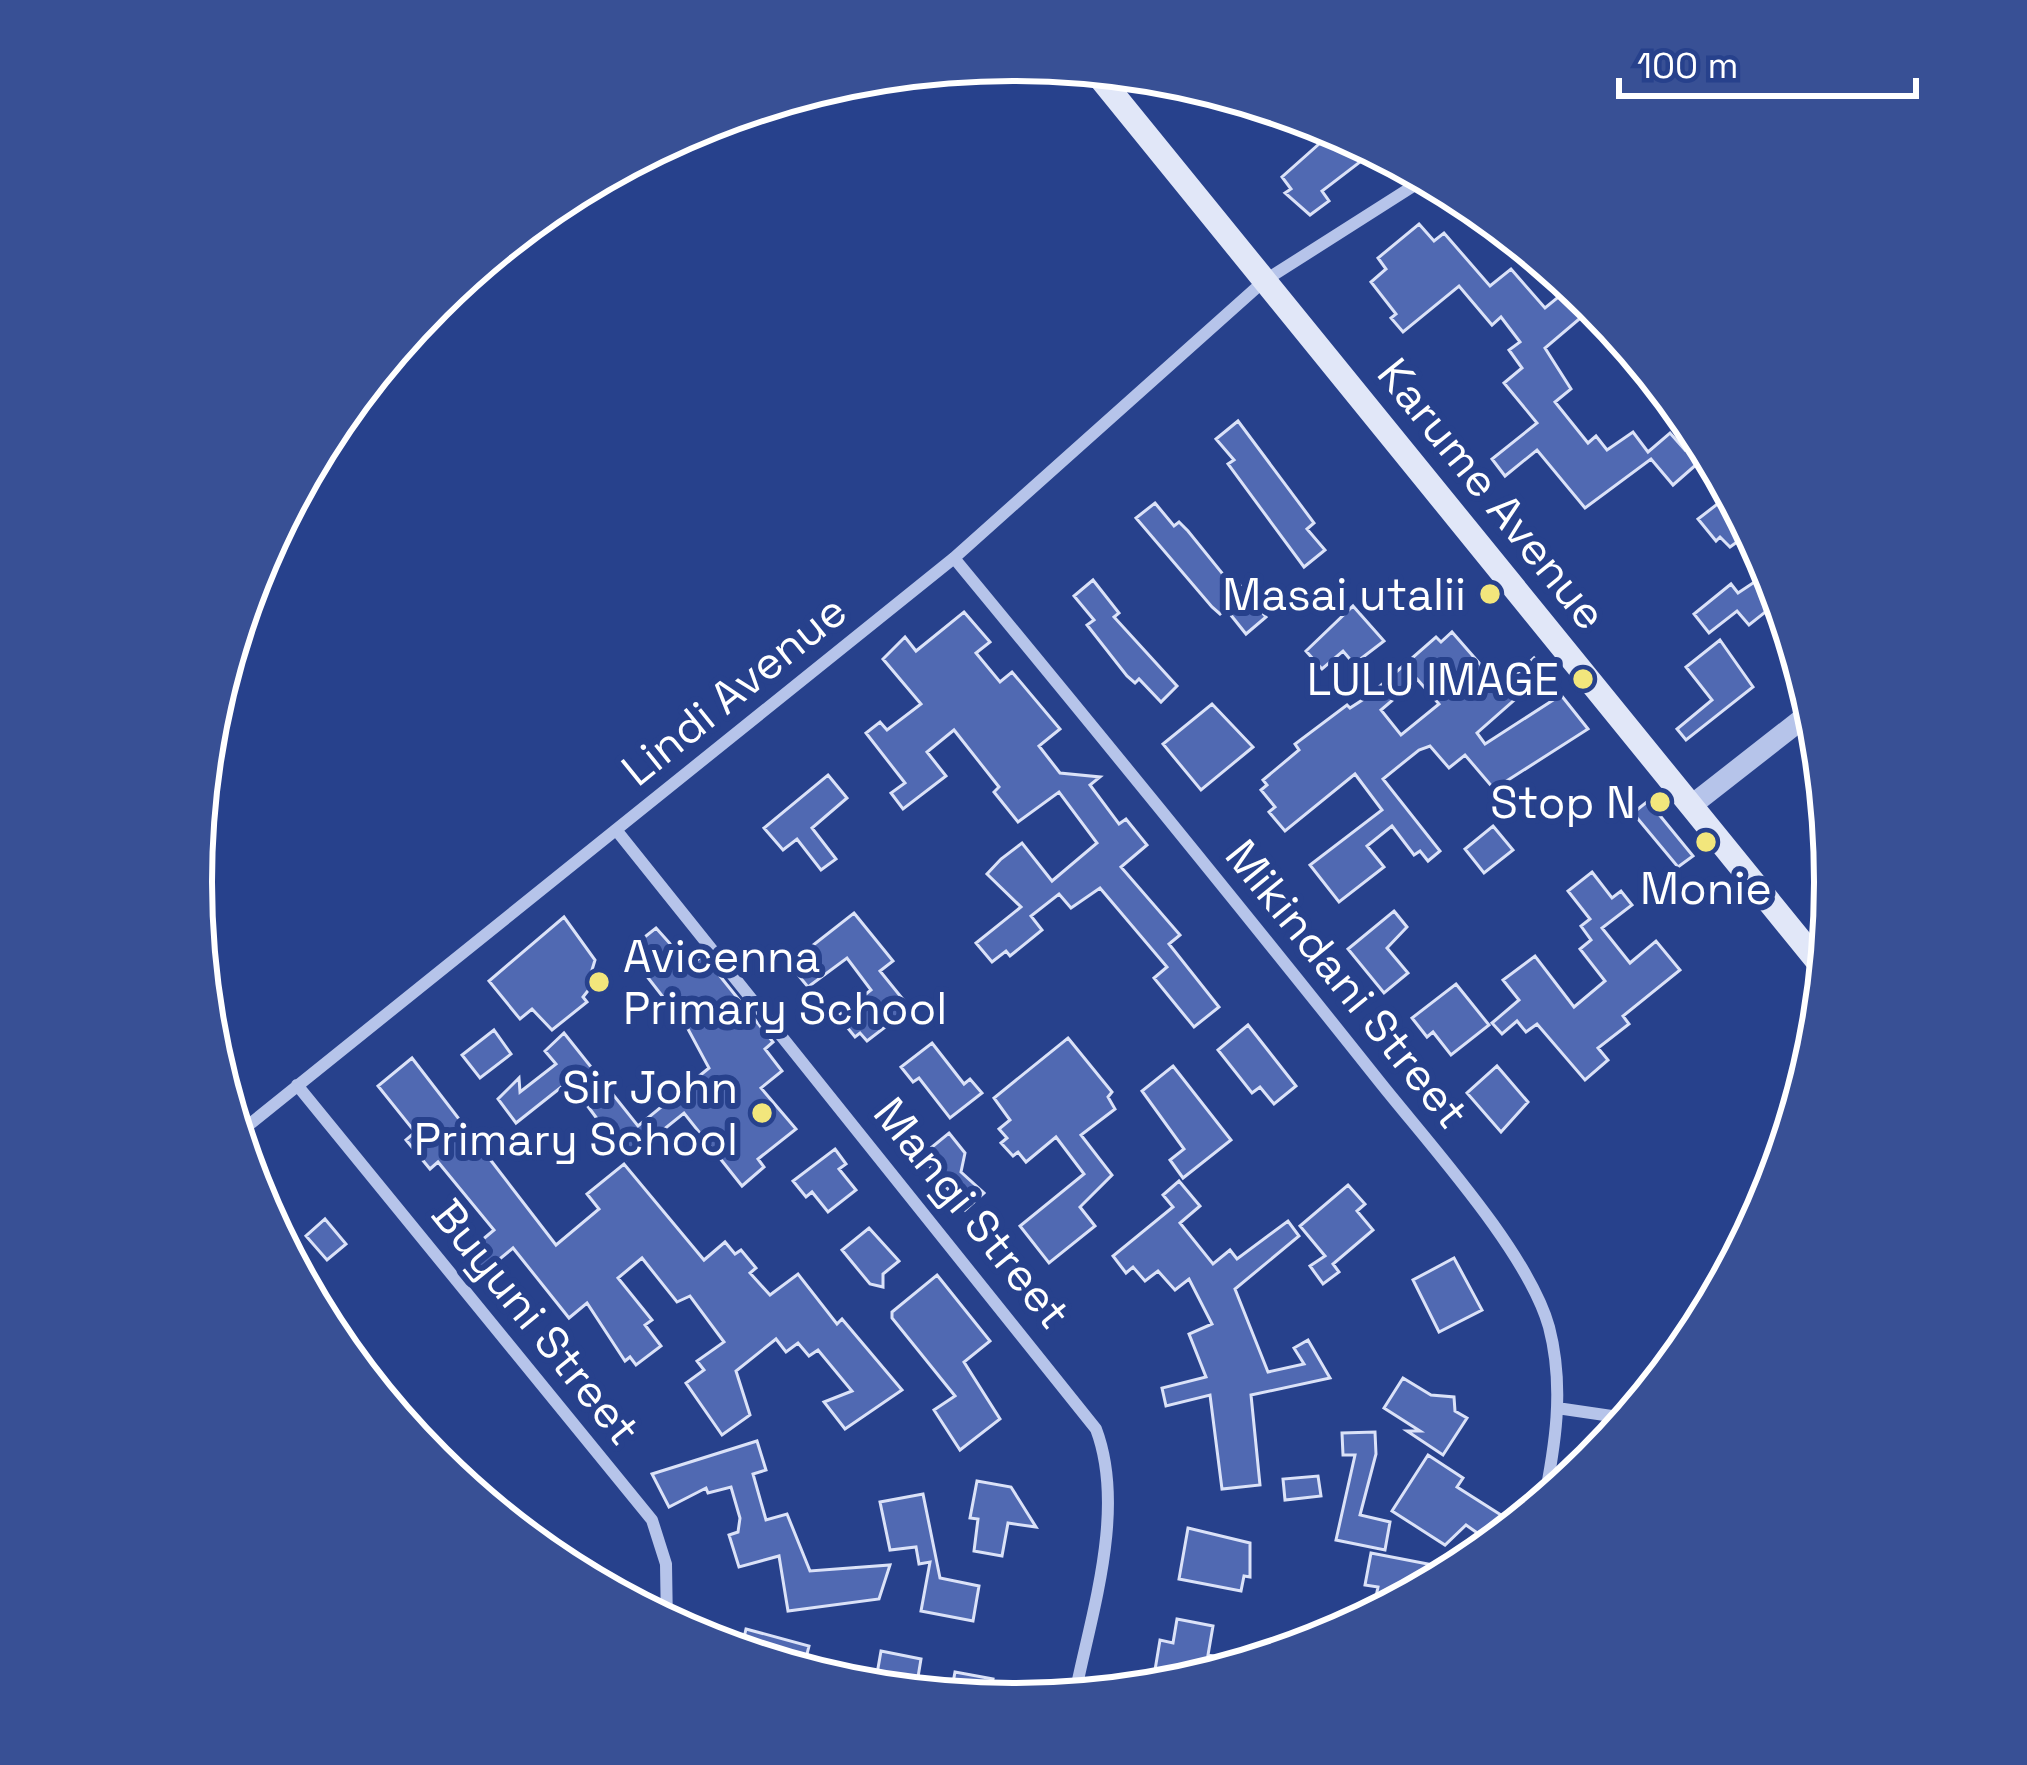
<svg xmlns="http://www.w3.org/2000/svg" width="2027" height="1765" viewBox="0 0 2027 1765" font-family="'Space Grotesk',sans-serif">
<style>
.building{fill:#5069b2;stroke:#dbe2f8;stroke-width:3;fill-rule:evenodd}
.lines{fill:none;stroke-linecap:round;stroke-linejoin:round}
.minor{stroke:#b6c4ea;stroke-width:12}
.tertiary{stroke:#b6c4ea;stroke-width:21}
.secondary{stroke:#e1e7f8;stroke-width:24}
.poi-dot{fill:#f2e67c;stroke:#27418c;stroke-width:4.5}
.labels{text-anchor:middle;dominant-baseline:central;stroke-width:12;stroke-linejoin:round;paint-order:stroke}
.street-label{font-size:45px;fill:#fff;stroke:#27418c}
.poi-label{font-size:45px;fill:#fff;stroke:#27418c;text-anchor:end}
.rim{fill:none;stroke:#fff;stroke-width:6}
</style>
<rect width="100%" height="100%" fill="#27418c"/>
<path class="building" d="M1337,128L1360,162L1322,191L1329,201L1310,215L1285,193L1291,189L1282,177Z
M1419,224L1434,241L1444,233L1490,286L1511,269L1545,308L1573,285L1588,303L1591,309L1545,348L1571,389L1555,402L1588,443L1596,436L1607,450L1633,432L1648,452L1670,433L1685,450L1695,442L1706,456L1673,485L1651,459L1585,508L1537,450L1505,476L1492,459L1537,423L1504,383L1522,368L1509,350L1520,342L1501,317L1492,325L1459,286L1403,332L1391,318L1396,314L1371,282L1386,269L1378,258Z
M1238,421L1314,523L1307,529L1325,550L1304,567L1228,464L1234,460L1216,439Z
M1733,492L1742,509L1736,513L1751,532L1730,547L1720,537L1716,541L1698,519Z
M1155,503L1174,526L1179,522L1188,531L1234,588L1239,584L1266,617L1246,634L1226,609L1220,614L1212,607L1136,518Z
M1774,569L1783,598L1749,625L1737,611L1709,633L1694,614L1731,584L1738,593Z
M1093,580L1119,613L1114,617L1177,686L1161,702L1139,679L1135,683L1127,676L1087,625L1094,620L1074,596Z
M1353,606L1384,641L1354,664L1343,651L1322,669L1306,651Z
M964,612L990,642L976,653L1000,682L1012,672L1060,729L1039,746L1060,773L1100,777L1090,785L1119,824L1126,819L1147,845L1121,867L1180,935L1169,944L1219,1007L1194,1027L1154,978L1167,967L1100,888L1071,908L1059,894L1031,916L1042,930L1010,956L1006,951L992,962L976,943L1021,907L987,874L1001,859L1022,843L1052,881L1097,843L1059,792L1018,822L994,792L999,787L954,730L927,752L946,776L903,809L891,793L905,783L866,733L880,722L887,730L921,704L883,659L905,637L916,651Z
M1452,632L1501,688L1534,658L1546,672L1477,733L1485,744L1561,695L1588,729L1494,789L1465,755L1449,768L1430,746L1419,750L1383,779L1440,851L1428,861L1420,851L1414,855L1392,826L1367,846L1384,867L1339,902L1310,865L1382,810L1355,774L1285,831L1269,812L1275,807L1261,790L1267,785L1263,780L1299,750L1295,744L1347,705L1350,708L1370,695L1436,637L1441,642ZM1417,679L1439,704L1401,735L1381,710Z
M1720,640L1753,687L1686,740L1677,729L1712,700L1686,667Z
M1212,704L1253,747L1201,790L1163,744Z
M828,775L847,798L812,828L836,859L821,870L797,839L783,850L764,828Z
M1648,801L1693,856L1678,867L1633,813Z
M1493,826L1513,850L1484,873L1465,849Z
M1592,872L1612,898L1621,891L1632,905L1602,928L1630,963L1656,941L1680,970L1623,1016L1629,1024L1598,1048L1608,1060L1585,1080L1537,1024L1526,1032L1517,1021L1502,1034L1492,1023L1519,1000L1503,980L1535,956L1574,1007L1605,981L1580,949L1591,940L1581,926L1590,919L1568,891Z
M1394,911L1407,927L1387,948L1408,973L1384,993L1348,949Z
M854,913L893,961L880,971L910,1008L867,1041L860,1033L855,1037L838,1016L871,990L847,958L808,987L789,964Z
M564,917L595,960L592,970L598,978L583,997L587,1002L552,1030L532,1009L520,1019L489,981Z
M656,928L690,966L703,955L773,1042L765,1049L782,1071L761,1088L796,1129L758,1159L764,1167L742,1186L684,1113L627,1159L569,1081L516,1123L498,1099L519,1078L520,1092L556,1064L545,1051L564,1033L638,1126L709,1068L688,1029L638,965L648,957L637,943Z
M1456,984L1489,1025L1451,1055L1433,1032L1427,1037L1412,1018Z
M1248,1025L1296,1086L1274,1104L1260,1087L1252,1093L1218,1050Z
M494,1030L511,1054L480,1078L462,1055Z
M1068,1038L1112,1092L1108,1097L1115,1109L1081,1135L1112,1175L1080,1207L1095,1226L1049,1263L1020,1226L1084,1174L1056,1137L1026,1162L1018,1152L1013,1156L1001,1143L1007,1138L999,1129L1010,1120L994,1098Z
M932,1043L964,1084L970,1079L982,1093L950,1118L919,1078L913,1082L901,1067Z
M412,1058L556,1245L599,1209L587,1194L624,1164L704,1260L725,1242L735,1254L741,1250L756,1268L750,1273L770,1295L798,1274L837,1324L842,1319L902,1390L845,1429L824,1402L852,1391L818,1350L809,1356L798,1343L786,1352L776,1339L736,1371L750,1415L722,1435L686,1383L704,1370L697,1361L724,1342L690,1296L677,1302L642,1258L618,1278L652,1320L645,1325L661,1346L636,1365L630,1357L625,1361L587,1303L569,1318L513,1248L479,1276L463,1256L494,1230L438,1162L430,1169L406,1140L415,1132L378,1086Z
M1173,1066L1231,1140L1183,1178L1170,1160L1184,1149L1142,1091Z
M1497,1066L1528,1102L1501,1132L1467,1093Z
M949,1133L965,1153L961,1172L984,1193L965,1210L921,1156Z
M835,1149L846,1164L839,1169L856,1190L828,1212L812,1192L806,1197L793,1181Z
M1179,1181L1200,1206L1180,1223L1213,1264L1230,1250L1237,1259L1288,1221L1299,1236L1235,1289L1268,1372L1304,1364L1294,1348L1308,1340L1330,1378L1251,1395L1260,1485L1222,1489L1210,1395L1166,1406L1162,1388L1206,1377L1189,1334L1212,1324L1189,1279L1175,1290L1158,1271L1145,1281L1133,1267L1126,1273L1113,1256L1173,1207L1163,1195Z
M1348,1185L1365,1204L1357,1211L1373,1230L1333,1264L1339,1272L1323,1284L1310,1266L1325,1256L1300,1226Z
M325,1219L346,1244L327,1260L306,1236Z
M869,1228L899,1261L883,1274V1287L870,1284L842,1250Z
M1454,1258L1482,1310L1439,1332L1413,1280Z
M937,1275L990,1341L964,1362L1000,1419L960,1450L934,1410L955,1396L892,1318V1312Z
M1403,1378L1431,1395L1454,1397L1455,1411L1467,1418L1443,1455L1407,1431H1420L1384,1408Z
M1375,1432L1376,1454L1360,1515L1390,1522L1385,1550L1336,1540L1355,1455H1343L1342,1433Z
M757,1441L766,1470L753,1474L766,1520L787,1514L810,1571L890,1565L879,1599L788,1611L779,1556L739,1567L729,1535L738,1532L740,1518L731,1487L708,1493L706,1488L669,1507L652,1474Z
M1428,1455L1463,1478L1457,1487L1501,1515L1486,1539L1466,1525L1445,1545L1392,1511Z
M1318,1476L1321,1496L1285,1500L1283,1479Z
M977,1481L1011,1487L1036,1527L1008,1523L1002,1556L974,1551L978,1519L970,1518Z
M923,1494L940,1578L979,1586L973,1621L921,1611L930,1562L919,1564L916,1547L890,1550L880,1502Z
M1188,1528L1250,1543V1577L1244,1576L1241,1591L1179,1579Z
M1371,1553L1433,1565L1460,1572L1371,1620L1378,1587L1365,1585Z
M1177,1619L1213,1626L1208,1655L1258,1664L1195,1683L1154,1676L1160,1640L1173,1643Z
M746,1629L809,1646L802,1674L740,1655Z
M881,1651L921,1659L915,1695L874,1691Z
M955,1672L993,1679L988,1703L950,1699Z"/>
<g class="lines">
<path class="minor" d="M954,558C1097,731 1239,905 1379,1081C1429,1144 1528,1252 1549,1327C1565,1388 1555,1447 1543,1507
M617,831L1096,1429C1127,1511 1090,1617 1074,1699
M297,1085L652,1520L666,1564L667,1626
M235,1136L954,558L1264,281L1429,176
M1557,1408L1632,1419"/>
<path class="tertiary" d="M1692,805L1816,708"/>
<path class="secondary" d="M1092,68L1827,973"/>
</g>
<g class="poi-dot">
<circle cx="1490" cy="594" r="12"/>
<circle cx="1583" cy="679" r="12"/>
<circle cx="1660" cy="802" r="12"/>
<circle cx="1706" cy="842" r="12"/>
<circle cx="599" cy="982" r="12"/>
<circle cx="762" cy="1113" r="12"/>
</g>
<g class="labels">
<g class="street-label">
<text transform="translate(1492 494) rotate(51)">Karume Avenue</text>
<text transform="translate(734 690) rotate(-39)">Lindi Avenue</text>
<text transform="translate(1347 984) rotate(51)">Mikindani Street</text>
<text transform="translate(972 1213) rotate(51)">Mangi Street</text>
<text transform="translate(536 1322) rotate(51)">Buyuni Street</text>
</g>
<g class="poi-label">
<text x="1466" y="594">Masai utalii</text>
<text x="1559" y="679">LULU IMAGE</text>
<text x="1636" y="802">Stop N</text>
<text x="1706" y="888" text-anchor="middle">Monie</text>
<text x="623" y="956" text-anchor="start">Avicenna<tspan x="623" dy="52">Primary School</tspan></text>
<text x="738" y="1087">Sir John<tspan x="738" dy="52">Primary School</tspan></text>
</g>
</g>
<path d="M0 0H2027V1765H0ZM212 882a801 801 0 1 1 1602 0a801 801 0 1 1-1602 0Z" fill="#385095" fill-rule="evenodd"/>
<path class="rim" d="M212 882a801 801 0 1 1 1602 0a801 801 0 1 1-1602 0Z"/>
<path d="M1619 78v18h297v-18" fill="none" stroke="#ffffff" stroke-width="6"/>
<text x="1637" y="78" font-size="36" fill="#ffffff" stroke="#27418c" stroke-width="9" paint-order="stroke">100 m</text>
</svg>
